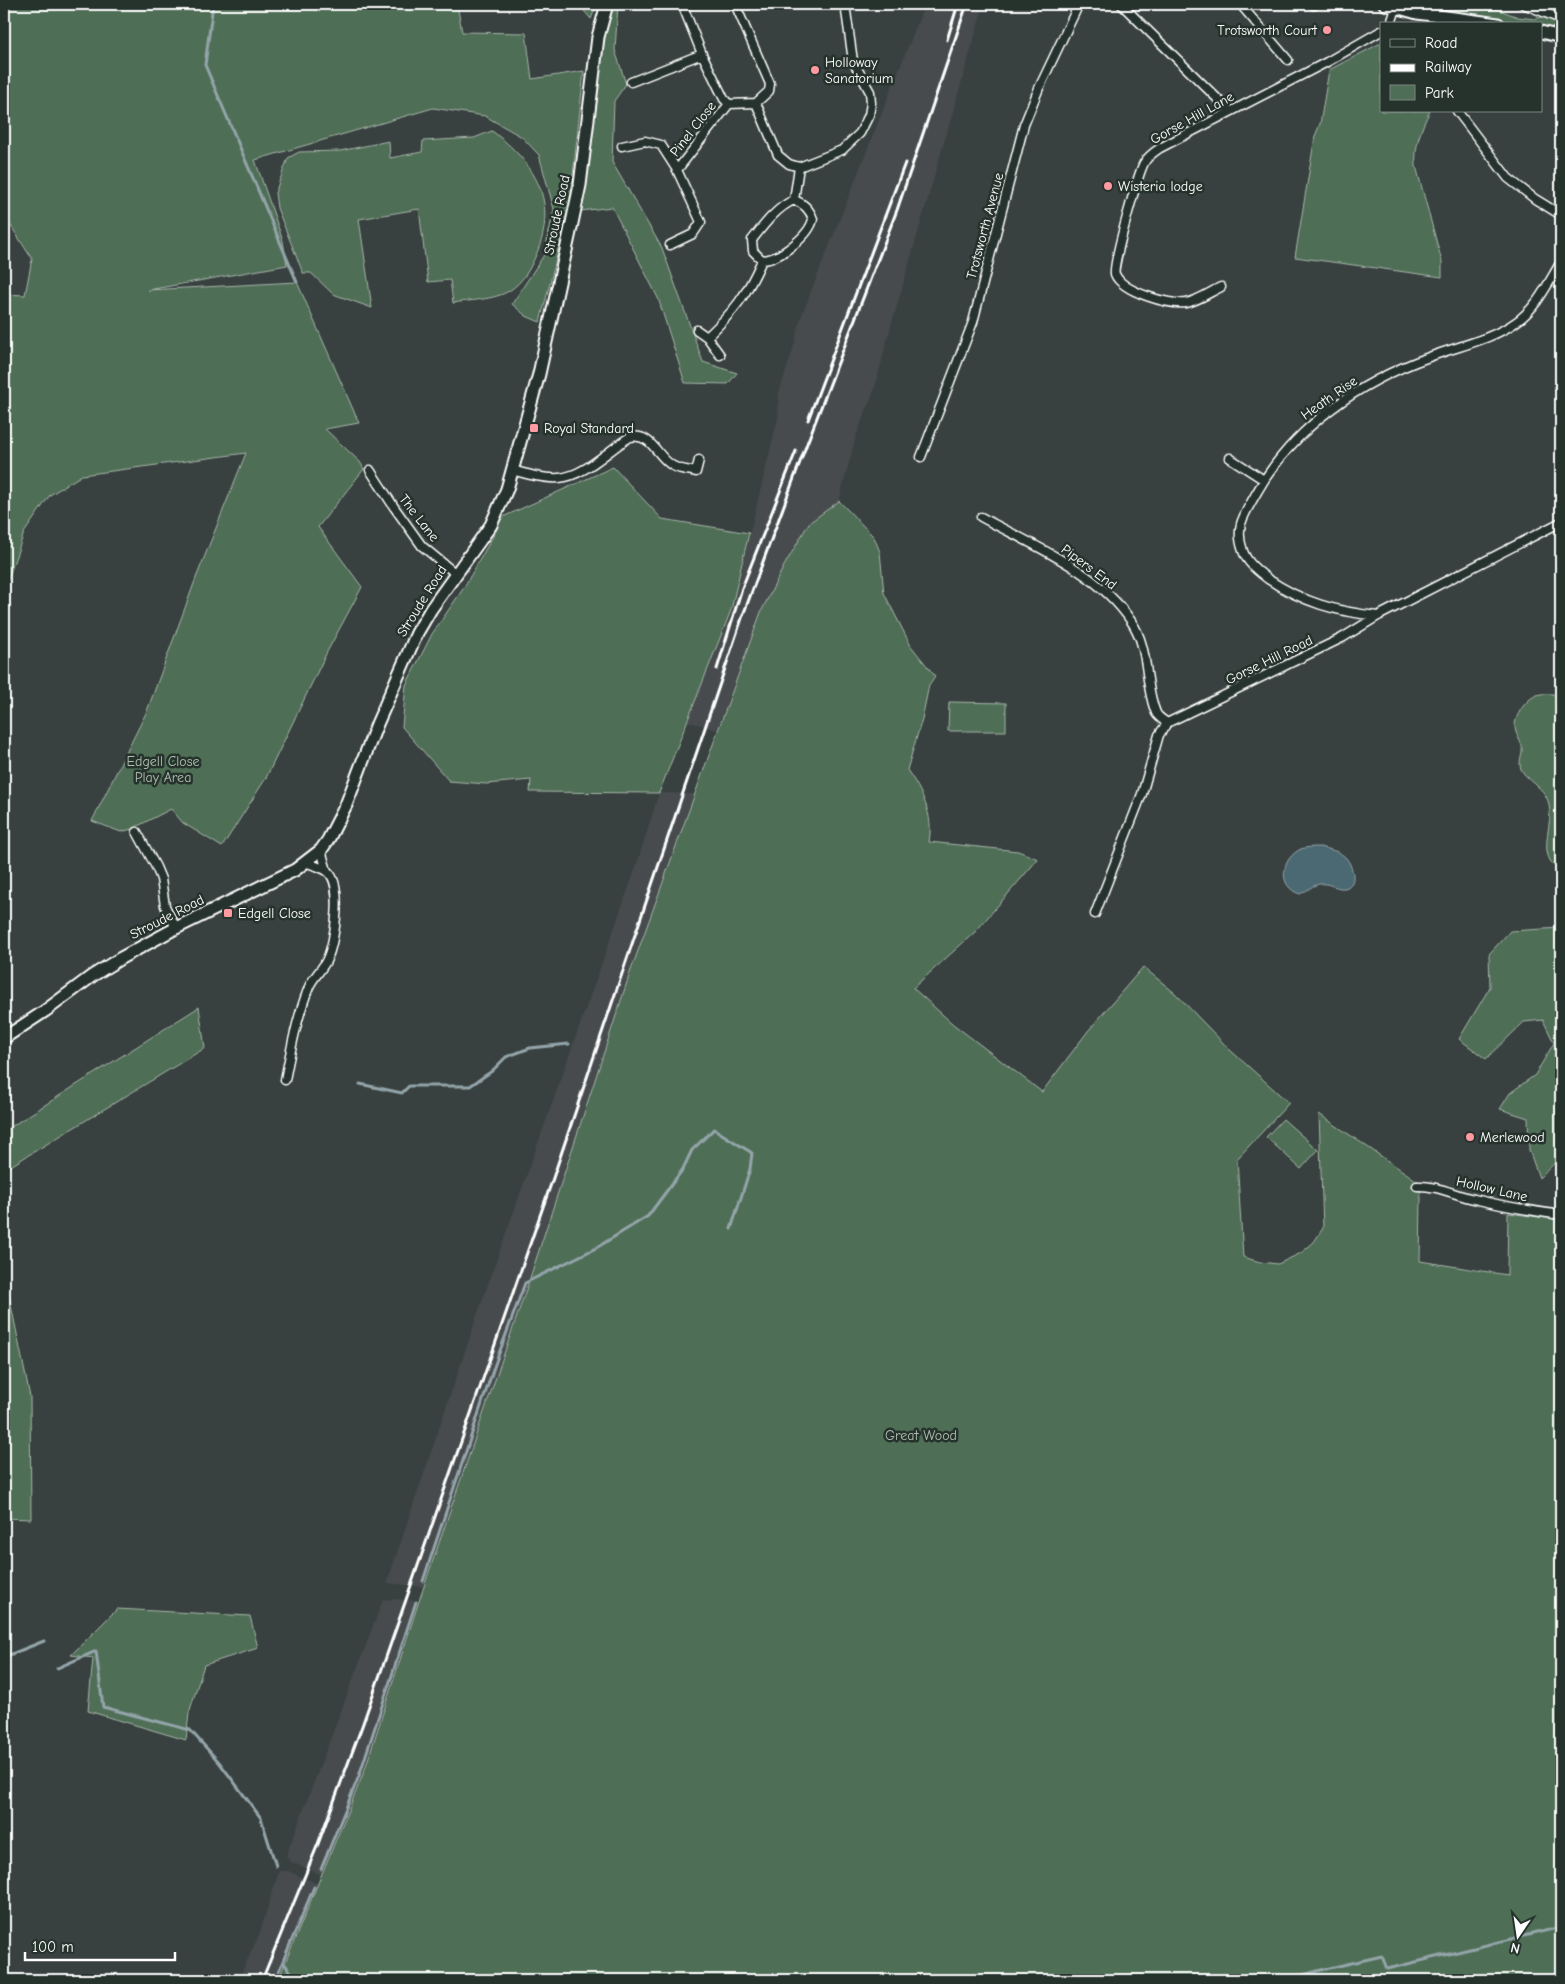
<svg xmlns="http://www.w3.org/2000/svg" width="1565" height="1984" viewBox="0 0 1565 1984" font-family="'Comic Neue',sans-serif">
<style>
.built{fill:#464b4d}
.green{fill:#4f6e57;stroke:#a7b6ab}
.water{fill:#4c6972;stroke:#94a5aa}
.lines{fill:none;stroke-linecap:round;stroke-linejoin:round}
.stream{stroke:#94a5aa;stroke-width:3}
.street-casing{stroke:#fff;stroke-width:11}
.secondary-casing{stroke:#fff;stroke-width:15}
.street{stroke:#26332d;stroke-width:8}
.secondary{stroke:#26332d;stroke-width:11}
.rail{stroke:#fff;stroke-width:3}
.poi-dot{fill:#ff9aa2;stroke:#26332d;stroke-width:2}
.labels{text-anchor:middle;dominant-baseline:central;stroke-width:5;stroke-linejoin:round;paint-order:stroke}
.poi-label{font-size:14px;fill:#fff;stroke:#26332d;text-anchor:start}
.street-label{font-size:14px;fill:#fff;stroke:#26332d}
.park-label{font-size:14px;fill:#b0beb3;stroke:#26332d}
</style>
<rect width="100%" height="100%" fill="#394140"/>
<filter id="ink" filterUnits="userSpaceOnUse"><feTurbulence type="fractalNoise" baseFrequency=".02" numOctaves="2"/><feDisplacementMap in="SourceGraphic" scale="10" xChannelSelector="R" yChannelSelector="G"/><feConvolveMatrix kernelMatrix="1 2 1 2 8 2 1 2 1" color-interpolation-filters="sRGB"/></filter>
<g filter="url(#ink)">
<path class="built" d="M925,4H984L887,340L875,388L856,436L839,501L809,523L761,612L717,730L687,721L731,610L778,418L779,393L794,346L801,317Z
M1528,4H1561V17Z
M659,793L695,794L630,973L529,1281L424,1587L387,1583L481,1304L637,864Z
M393,1599L419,1601L364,1772L322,1875L291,1862L286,1856L383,1600Z
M279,1871H288L318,1884L278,1980H238L259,1935Z"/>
<path class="green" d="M4,4H457L462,32L526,33L532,79L584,71L570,204L540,322L526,316L512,304L544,255L554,209L539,155L522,137L485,116L433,108L255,160L283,241L287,265L148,290L297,282L359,423L325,429L360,462L364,469L318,527L362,587L327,652L266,778L222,847L183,823L171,809L132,829L121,832L92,821L147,711L196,578L246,453L82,475L50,495L24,533L4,591V294L25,295L32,259L4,215Z
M578,4H597L591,19Z
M612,4H618L615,50L626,84L614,101L612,162L662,248L703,362L737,373L728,384L685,383L658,298L612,207L581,211C593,156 594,100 602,45C603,31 608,17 612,4Z
M1407,4H1483L1518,17L1534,19L1541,17L1561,24V31L1541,27V24H1528Z
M1381,43V111H1430C1421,128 1414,147 1416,166L1442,262V277L1295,257L1315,136L1320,124L1329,70Z
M492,131C535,163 559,202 536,255C530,269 523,282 509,291C494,300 470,300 453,303L450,280L428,282L419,209L359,219L372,308L333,294L311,273H303L277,208L275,193L288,158L299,152L340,151L389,141L390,158L422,152L423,141L474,138Z
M613,467L662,519L749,533L731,610L659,793L530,792L531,780L486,784L449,781L402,727L406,685L432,634L463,589L496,531L499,522L505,516Z
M839,501L874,537L880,552L884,593L911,646L935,676L929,685L922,719L907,770C922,791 934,815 929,842L1018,851L1038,859L976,931L913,988L953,1024L1042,1092L1088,1031L1143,967L1175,993L1229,1049L1289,1103L1237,1159L1243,1257L1260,1262L1278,1264L1301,1253L1314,1242L1323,1228L1319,1114L1419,1182L1421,1197L1420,1261L1507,1275L1508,1213L1561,1220V1980H278L364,1772L419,1601L529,1281L630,973L761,612L784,566L809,523Z
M1553,694L1561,697V872C1533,853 1556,827 1548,801C1544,787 1526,780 1521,769C1518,761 1523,754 1522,746C1520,740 1516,735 1515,728C1514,716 1526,699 1537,695C1542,693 1548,694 1553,694Z
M949,702L1006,703V731H948Z
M1561,928V1157L1539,1178L1529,1150L1528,1118L1500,1109L1510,1093L1535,1075L1554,1043L1543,1020L1524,1022L1486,1059L1459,1039L1490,987L1489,954L1510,931Z
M199,1007L205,1048L4,1170V1131Z
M1283,1119L1318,1150L1301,1169L1266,1137Z
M4,1271L30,1397L31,1519L4,1518Z
M117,1609L250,1616L258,1648L204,1665L189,1713L186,1740L88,1711L93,1658L71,1655Z"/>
<path class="water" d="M1320,847C1328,849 1340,851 1346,858C1352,865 1359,884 1345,888C1338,889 1332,885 1326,884C1315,882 1309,890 1300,894C1277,887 1281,858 1301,849C1306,847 1314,847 1320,847Z"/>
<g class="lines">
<path class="stream" d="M213,4L205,65L297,282
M360,1084L402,1093L409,1086H470L492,1071L506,1057L530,1048L569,1044
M423,1581L494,1367L525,1283L596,1248L648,1216L683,1169L692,1150L714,1129L752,1153L750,1169L731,1229
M4,1657L44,1641
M57,1668L96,1651L103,1707L190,1730L219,1762L261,1818L276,1866
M321,1869L359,1776L416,1602
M283,1962L297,1980
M275,1980L314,1887
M1285,1980L1321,1970L1382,1956L1387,1969L1561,1927"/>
<g class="street-casing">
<path id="street" d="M682,4L702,54L724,99L729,104L756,103L769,91L770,84L735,4
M1121,4L1230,111
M1240,4L1288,60
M1312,4L1314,5
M1523,4L1561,19
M1391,24L1396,8
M631,82L702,54
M756,103L778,155L789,164L799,167L842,150L860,133L869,115L871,103L870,92L853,61L845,4
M1457,111L1508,178L1535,199L1561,215
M622,146L645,141L661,145L677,170L701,222L693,234L670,245
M677,170L729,104
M762,260L753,251L752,240C763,226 777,207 794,200
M1221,287C1210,292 1198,301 1186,303C1169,305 1122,292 1115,274C1112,266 1138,174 1144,163C1147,157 1154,152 1160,148L1327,62L1381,31
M697,330L707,337L720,355
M707,337C734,311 747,295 762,260C779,260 810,235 813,219C810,210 803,203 794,200L799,167
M921,457L973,322L1024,125L1039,88L1079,4
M1230,458L1264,480
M370,470L394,507L422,546L456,574
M512,470C527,474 543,479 559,478C585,476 608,450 630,437C653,433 656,457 673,466C680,470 689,470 696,472L699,460
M981,517C1032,545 1098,571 1131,621C1150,648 1144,685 1156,713C1158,717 1163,720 1167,723
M1378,616C1337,612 1302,602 1268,579C1259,572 1247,563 1243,551C1234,526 1245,514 1257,492C1294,427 1359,382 1429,357C1458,346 1491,340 1516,322C1537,308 1548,283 1561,262
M137,832L156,867L161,879L165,906L176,928
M321,850L327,871
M1095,914L1142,794L1159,735L1167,723L1342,638L1378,616L1561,522
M285,1080C291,1049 297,1017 309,987C313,977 323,969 327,959C335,942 344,883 327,871C321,867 312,865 305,862
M1417,1186C1436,1185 1455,1195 1474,1199C1503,1206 1532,1211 1561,1215"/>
</g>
<g class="secondary-casing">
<path id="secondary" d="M1385,4L1417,13L1498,24
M1541,32L1561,37
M4,1038L45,1011L92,976L121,958L176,928L295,870L321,850L328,840L346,805L377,724L417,633L431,609L491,525L507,489L539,374L572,223L580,185L598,37L607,4"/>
</g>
<use href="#street" class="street"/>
<use href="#secondary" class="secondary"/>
<path class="rail" d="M947,40L958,4
M808,420L905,163
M717,669L742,588L796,451
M262,1980L318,1844L362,1726L552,1181L742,618L806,446L897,210L967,4"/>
</g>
</g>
<g class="poi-dot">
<circle cx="1327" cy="30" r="5"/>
<circle cx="815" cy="70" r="5"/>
<circle cx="1108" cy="186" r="5"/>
<rect x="529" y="423" width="10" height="10" rx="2.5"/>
<rect x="223" y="908" width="10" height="10" rx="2.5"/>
<circle cx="1470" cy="1137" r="5"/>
</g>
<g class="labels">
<g class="poi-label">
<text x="1317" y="30" text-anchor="end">Trotsworth Court</text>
<text x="825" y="62">Holloway<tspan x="825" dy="16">Sanatorium</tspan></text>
<text x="1118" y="186">Wisteria lodge</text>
<text x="544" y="428">Royal Standard</text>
<text x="238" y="913">Edgell Close</text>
<text x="1480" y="1137">Merlewood</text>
</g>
<g class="street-label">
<text transform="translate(1192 118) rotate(-29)">Gorse Hill Lane</text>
<text transform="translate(693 129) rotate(-52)">Pinel Close</text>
<text transform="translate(557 215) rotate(-78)">Stroude Road</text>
<text transform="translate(985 226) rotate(-75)">Trotsworth Avenue</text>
<text transform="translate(1329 398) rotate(-35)">Heath Rise</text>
<text transform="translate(419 518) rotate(52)">The Lane</text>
<text transform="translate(1089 567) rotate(37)">Pipers End</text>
<text transform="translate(422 601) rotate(-58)">Stroude Road</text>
<text transform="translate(1269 660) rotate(-26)">Gorse Hill Road</text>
<text transform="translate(167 917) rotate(-27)">Stroude Road</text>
<text transform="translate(1492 1189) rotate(13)">Hollow Lane</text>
</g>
<g class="park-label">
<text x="163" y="761">Edgell Close<tspan x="163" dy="16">Play Area</tspan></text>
<text x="921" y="1435">Great Wood</text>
</g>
</g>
<rect width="1565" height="1984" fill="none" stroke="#26332d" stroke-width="20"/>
<rect x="10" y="10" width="1545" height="1964" fill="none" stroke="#fff" stroke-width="2" filter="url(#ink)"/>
<rect x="1380" y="22" width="162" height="90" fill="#26332d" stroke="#7d8581"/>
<rect x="1390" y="39" width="25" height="8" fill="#26332d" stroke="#7d8581"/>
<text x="1425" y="48" font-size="15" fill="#ffffff">Road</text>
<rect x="1390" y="64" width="25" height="8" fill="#ffffff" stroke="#7d8581"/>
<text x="1425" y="72" font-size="15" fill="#ffffff">Railway</text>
<rect x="1390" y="85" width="25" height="15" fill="#4f6e57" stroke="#7d8581"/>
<text x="1425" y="98" font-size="15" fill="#ffffff">Park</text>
<g transform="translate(1518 1936) rotate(193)" stroke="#26332d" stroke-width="4" paint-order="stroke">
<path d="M0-4L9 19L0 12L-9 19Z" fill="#ffffff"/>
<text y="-8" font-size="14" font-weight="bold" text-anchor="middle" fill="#ffffff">N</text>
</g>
<path d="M25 1952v8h150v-8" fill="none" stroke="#ffffff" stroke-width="2.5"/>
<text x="32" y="1952" font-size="15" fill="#ffffff" stroke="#26332d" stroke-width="4" paint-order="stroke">100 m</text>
</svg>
